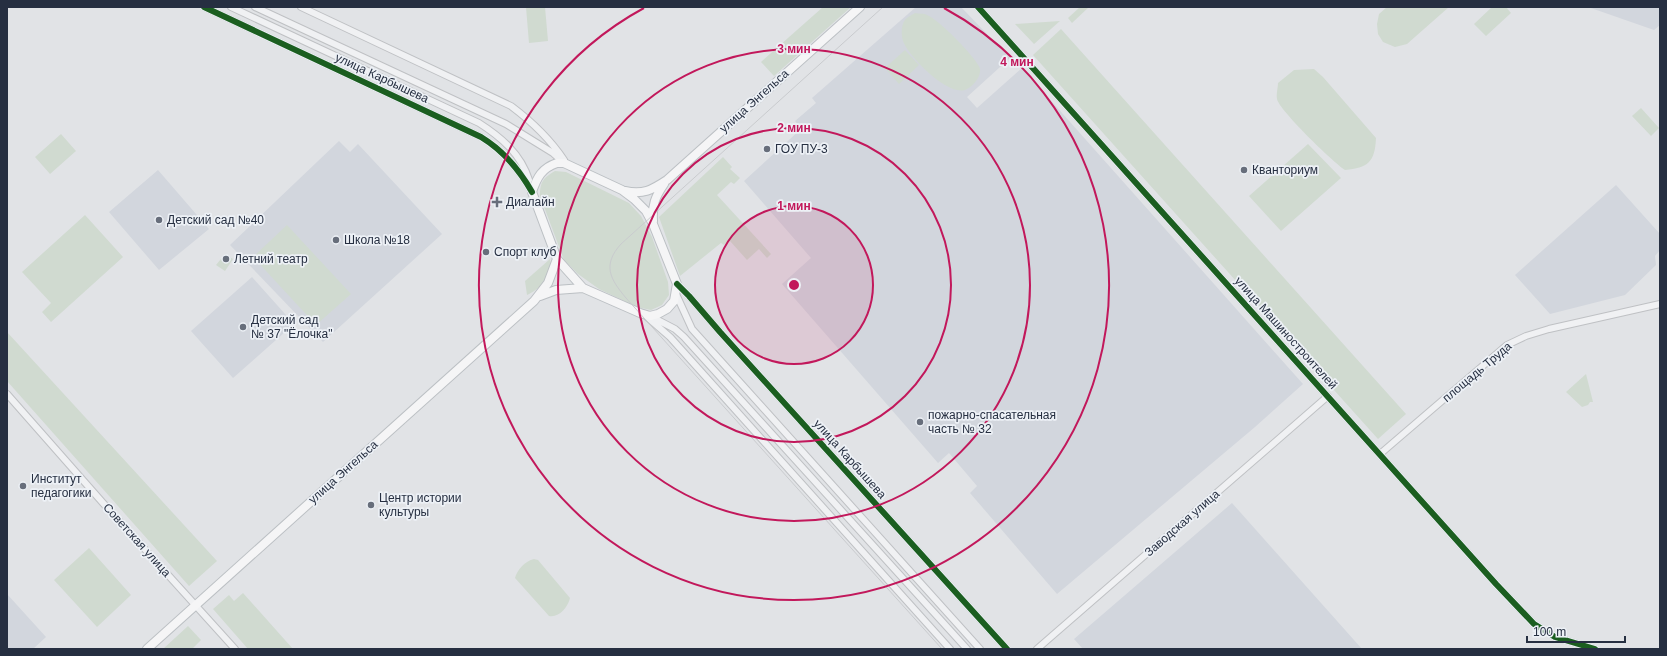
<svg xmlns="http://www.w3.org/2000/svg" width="1667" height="656" viewBox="0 0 1667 656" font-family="Helvetica,sans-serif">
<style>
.built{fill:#d2d6dd}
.green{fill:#d0dad0}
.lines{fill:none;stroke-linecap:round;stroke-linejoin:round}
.minor-casing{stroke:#bfc1c4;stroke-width:8}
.major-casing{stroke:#bcc0c4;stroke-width:10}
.minor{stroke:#f0f1f3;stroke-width:6}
.major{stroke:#f5f5f6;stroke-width:8}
.tram{stroke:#c9cbce;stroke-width:1}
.cycleway-casing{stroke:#edf1f6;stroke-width:8}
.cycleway{stroke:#1b5e20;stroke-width:6}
.ring{fill:none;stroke:#c2185b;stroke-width:2}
.poi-dot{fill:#676e7b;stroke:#edf1f6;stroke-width:1.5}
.labels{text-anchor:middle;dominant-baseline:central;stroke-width:3.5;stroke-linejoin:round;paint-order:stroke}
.street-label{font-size:12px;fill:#262f41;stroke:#edf1f6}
.poi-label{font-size:12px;fill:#262f41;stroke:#edf1f6;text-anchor:start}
.centre{fill:#c2185b;stroke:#edf1f6;stroke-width:2}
.ring-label{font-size:12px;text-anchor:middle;font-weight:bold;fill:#c2185b;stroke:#edf1f6;stroke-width:3.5;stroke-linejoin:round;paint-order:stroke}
</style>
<rect width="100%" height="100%" fill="#e1e3e6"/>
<path class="built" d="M916,7H961L1010,58L967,97L977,108L1022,68L1303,384L1255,427L1057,594L970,493L977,486L949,453L938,463L782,284L811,258L744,181L801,129L795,121L816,103L812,98Z
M1588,7H1660V25L1654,30Z
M339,141L350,152L358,144L442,234L323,342L230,245Z
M158,170L209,229L159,270L109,212Z
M1616,185L1660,234V250L1655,256L1656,265L1625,295L1550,314L1515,275Z
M252,277L294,324L233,378L191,331Z
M1232,503L1362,649H1083L1074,639Z
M7,594L46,637L33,649H7Z"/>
<path class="green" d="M526,7H545L548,41L529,43Z
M823,7H851L774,76L761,62Z
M1080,7H1089L1072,23L1068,18Z
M1387,7H1449L1407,44L1395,47L1383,42L1378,34L1377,24L1379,14Z
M1492,7H1506L1511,13L1486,36L1474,24Z
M915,13C919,14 924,13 927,15C938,19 977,58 980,69C981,77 973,86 967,89C950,99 908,56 903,41C901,35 901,25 905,20C907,17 912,15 915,13Z
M1060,21L1034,44L1015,24Z
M1061,29L1406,414L1378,439L1033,55Z
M905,50L919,65L899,84L885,68Z
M1314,69L1323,77L1376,138C1375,162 1368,168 1345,170C1333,162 1279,110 1277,99C1276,94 1278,88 1278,83L1294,70Z
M1641,108L1659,128L1651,136L1632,116Z
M61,134L76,151L50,174L35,157Z
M1308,144L1341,178L1281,231L1249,196Z
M723,157L732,167L730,169L740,178L734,184L731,182L717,195L771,254L767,258L759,249L747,260L730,241L724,245L721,243L680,276L659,217Z
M555,171L566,172L629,203L641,216L652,237L668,282L669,295L662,305L651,310L637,307L599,289L578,274L564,260L540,196C540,182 543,178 555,171Z
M85,215L123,257L51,322L42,312L51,303L22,272Z
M287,225L351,294L316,325L253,257Z
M225,254L233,259L225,271L216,265Z
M550,259C554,274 540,290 527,295L525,281Z
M7,332L217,561L189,586L7,381Z
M1586,374L1593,402H1590L1588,405L1582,407L1566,392Z
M89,548L131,595L97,627L54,580Z
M534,559L538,560L570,598C568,607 559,618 549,616L515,578C517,570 525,561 534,559Z
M243,593L293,649H248L213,609L229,595L234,601Z
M188,626L201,640L192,649H163Z"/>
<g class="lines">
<g class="minor-casing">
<path id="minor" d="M204,7L481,137C504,151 519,169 532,192
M231,7L479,123C501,137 521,154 529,180
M255,7L506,124L553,153L564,163
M301,7L511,106C531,121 550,139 564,160
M978,7L1496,584L1534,624L1555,637L1595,649
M677,284L689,296L720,332L1007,649
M676,294L692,329L980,649
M650,316L675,329L684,337L967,649
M647,317L670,337L950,649
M7,394L103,503L235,649
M1380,454L1507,345L1526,336L1549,329L1660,304
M1037,649L1328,396"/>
</g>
<g class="major-casing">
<path id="major" d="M557,163H564L622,190L634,199L646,211L653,224L677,284L674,301L667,309L658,314L650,316L640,313L583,288L557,259L532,192C537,177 542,168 557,163Z
M625,191C643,195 652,190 667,180L860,7
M653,221C652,205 655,197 664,184
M540,296L556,290L583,288
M147,649L534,301L548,283L557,259"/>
</g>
<use href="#minor" class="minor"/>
<use href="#major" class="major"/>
<path class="tram" d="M883,7L621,244C602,265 610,279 626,298L942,649"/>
<g class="cycleway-casing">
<path id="cycleway" d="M204,7L481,137C504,151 519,169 532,192
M978,7L1496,584L1534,624L1555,637L1595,649
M677,284L689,296L720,332L1007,649"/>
</g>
<use href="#cycleway" class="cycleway"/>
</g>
<circle cx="794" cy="285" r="79" fill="#c2185b" fill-opacity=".12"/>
<g class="ring">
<circle cx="794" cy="285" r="79"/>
<circle cx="794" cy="285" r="157"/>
<circle cx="794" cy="285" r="236"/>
<path d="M944 8A315 315 0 1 1 644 8"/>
</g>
<g class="poi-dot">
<circle cx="767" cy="149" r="4"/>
<circle cx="1244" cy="170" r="4"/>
<path d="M495 196h4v4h4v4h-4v4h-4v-4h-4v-4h4z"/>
<circle cx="159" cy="220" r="4"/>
<circle cx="336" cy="240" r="4"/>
<circle cx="486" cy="252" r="4"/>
<circle cx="226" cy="259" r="4"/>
<circle cx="243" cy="327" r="4"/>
<circle cx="920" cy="422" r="4"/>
<circle cx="23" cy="486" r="4"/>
<circle cx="371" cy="505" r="4"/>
</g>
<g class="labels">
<g class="street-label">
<text transform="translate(382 78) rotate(25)">улица Карбышева</text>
<text transform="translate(754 101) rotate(-42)">улица Энгельса</text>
<text transform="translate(1286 333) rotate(48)">улица Машиностроителей</text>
<text transform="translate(1477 372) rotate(-40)">площадь Труда</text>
<text transform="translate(850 459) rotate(48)">улица Карбышева</text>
<text transform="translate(343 472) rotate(-42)">улица Энгельса</text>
<text transform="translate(1182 523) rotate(-41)">Заводская улица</text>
<text transform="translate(137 540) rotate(48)">Советская улица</text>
</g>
<g class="poi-label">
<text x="775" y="149">ГОУ ПУ-3</text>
<text x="1252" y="170">Кванториум</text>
<text x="506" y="202">Диалайн</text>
<text x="167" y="220">Детский сад №40</text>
<text x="344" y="240">Школа №18</text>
<text x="494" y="252">Спорт клуб</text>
<text x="234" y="259">Летний театр</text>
<text x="251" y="320">Детский сад<tspan x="251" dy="14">№ 37 "Ёлочка"</tspan></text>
<text x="928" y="415">пожарно-спасательная<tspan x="928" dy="14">часть № 32</tspan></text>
<text x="31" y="479">Институт<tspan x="31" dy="14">педагогики</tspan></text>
<text x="379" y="498">Центр истории<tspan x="379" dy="14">культуры</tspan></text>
</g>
</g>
<circle cx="794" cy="285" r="6" class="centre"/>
<g class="ring-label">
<text x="794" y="53">3 мин</text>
<text x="1017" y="66">4 мин</text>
<text x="794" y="132">2 мин</text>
<text x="794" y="210">1 мин</text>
</g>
<rect width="1667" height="656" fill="none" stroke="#262f41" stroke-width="16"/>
<path d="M1527 636v6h98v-6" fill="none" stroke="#262f41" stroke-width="2"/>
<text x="1533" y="636" font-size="12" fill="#262f41" stroke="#edf1f6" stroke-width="3" paint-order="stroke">100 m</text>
</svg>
